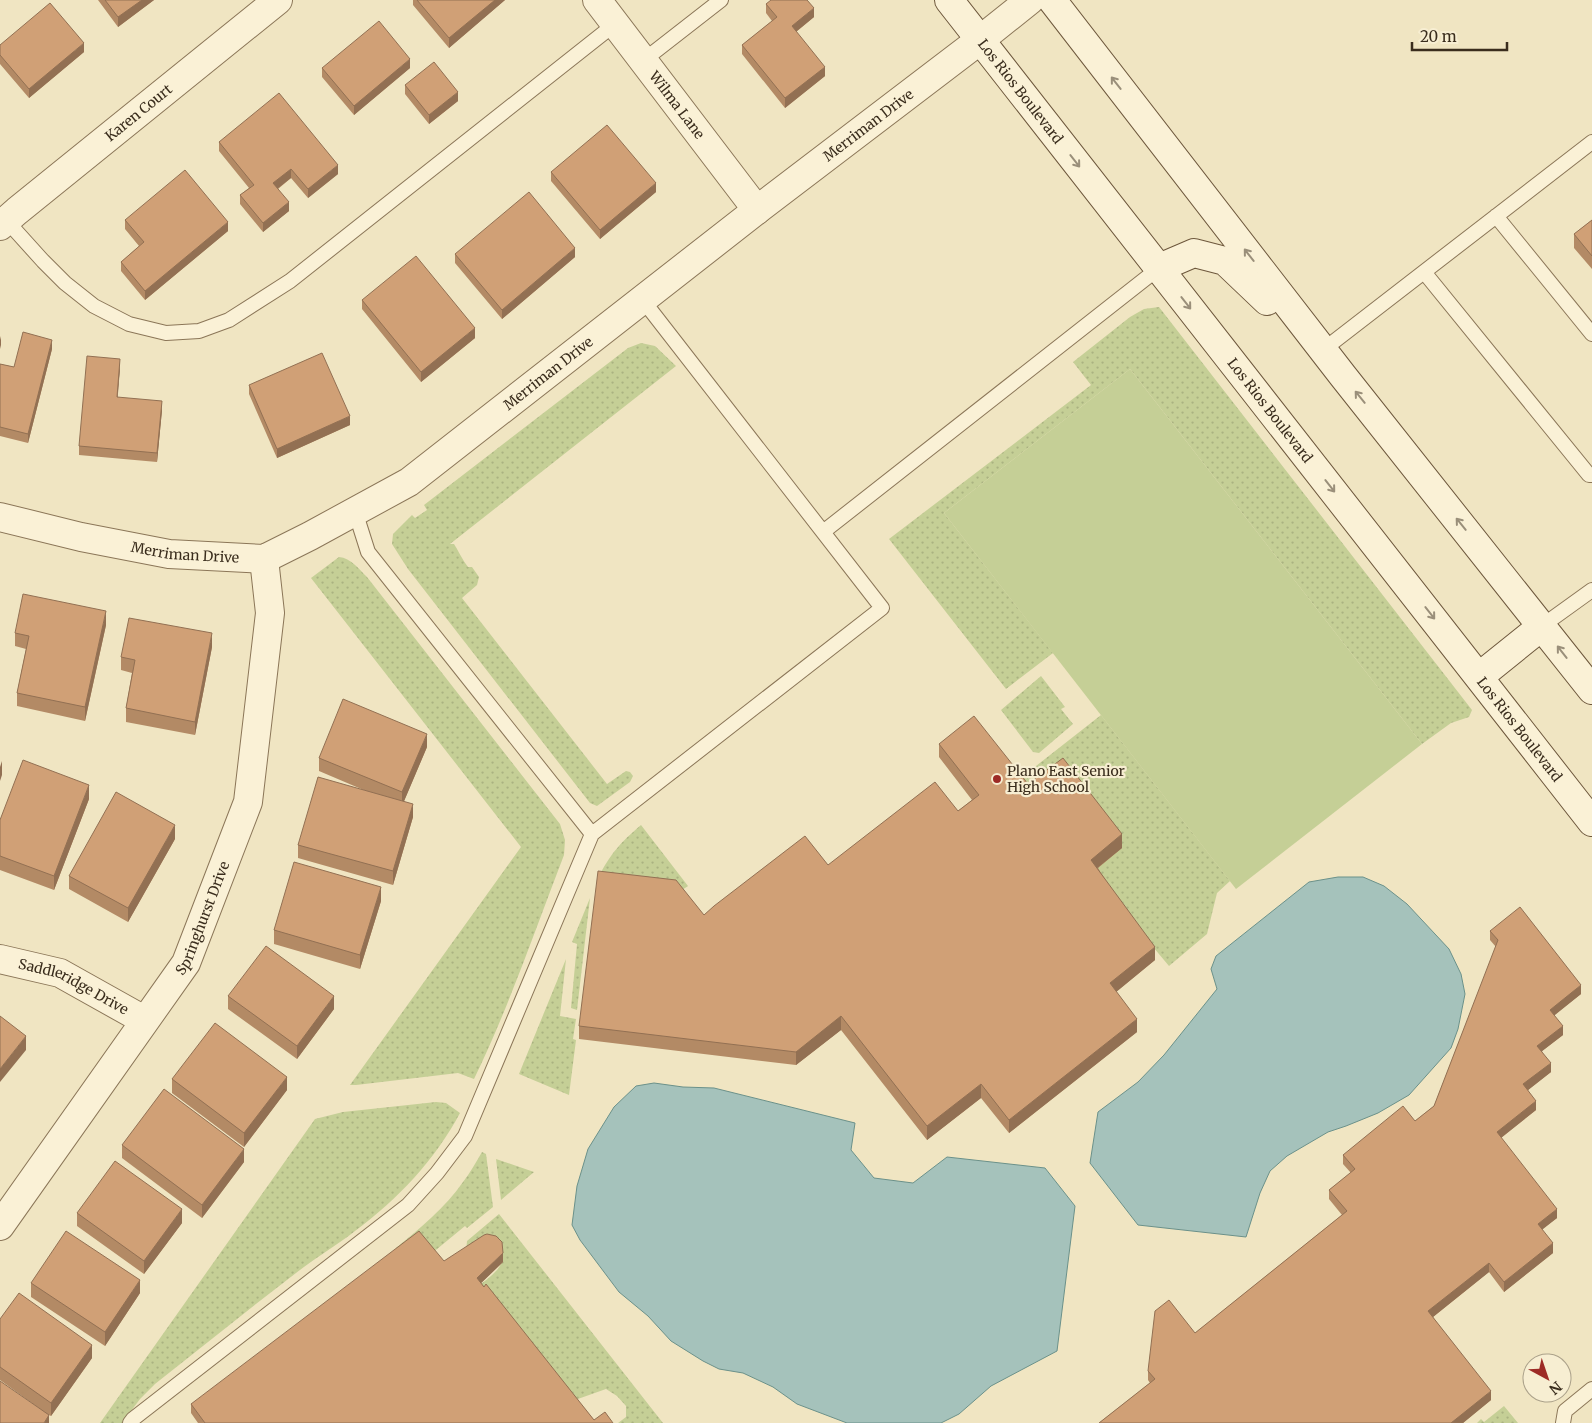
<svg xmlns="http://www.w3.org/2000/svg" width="1592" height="1423" viewBox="0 0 1592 1423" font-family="Merriweather,serif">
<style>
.grass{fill:url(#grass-dots)}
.garden{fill:#c5cf96}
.water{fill:#a5c2bb;stroke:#6b918a}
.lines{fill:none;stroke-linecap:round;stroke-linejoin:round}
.lane-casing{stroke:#8b7658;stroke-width:16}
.street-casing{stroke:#8b7658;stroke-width:30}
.secondary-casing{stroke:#6d573c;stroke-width:30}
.lane{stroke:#faf1d6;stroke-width:14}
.street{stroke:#faf1d6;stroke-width:28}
.secondary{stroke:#faf1d6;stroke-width:28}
.wall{fill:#b38a65}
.shaded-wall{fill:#927053}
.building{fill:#d0a076;stroke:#927053}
.oneway{stroke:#9a8f7a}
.poi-dot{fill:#9d2b26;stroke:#f7eed2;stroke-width:2}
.labels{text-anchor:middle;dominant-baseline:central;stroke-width:4.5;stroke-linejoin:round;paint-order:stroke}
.street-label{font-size:14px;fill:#3a2d1d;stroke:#f7eed2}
.poi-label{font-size:14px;fill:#3a2d1d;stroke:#f7eed2;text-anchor:start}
</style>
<defs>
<pattern id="grass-dots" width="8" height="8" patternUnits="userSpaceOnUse" patternTransform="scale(1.25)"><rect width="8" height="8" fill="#c5cf96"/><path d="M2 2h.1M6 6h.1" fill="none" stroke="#aab281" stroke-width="1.8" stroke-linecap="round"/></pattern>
</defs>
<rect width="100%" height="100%" fill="#f0e5c2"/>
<path class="grass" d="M1159,307L1472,710L1469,717L1451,723L1422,744L1130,369L944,513L1053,653L1006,689L889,539L1091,385L1073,362L1130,317L1144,309Z
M641,343L655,346L676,366L450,544H454C459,552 462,559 468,567H472L479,577L477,585L462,598L607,784L626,771L630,772L633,776L630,782L597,806L590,803L408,569L392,544L393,534L412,515L415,518L427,510L424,505L628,348Z
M339,557C351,558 359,569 367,577L560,824L565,840L564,855C535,930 509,1007 474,1079L458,1073L356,1085H350L521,847L311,578Z
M1041,676L1065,707L1061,709L1073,724L1039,753L1033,752L1001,710Z
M1101,715L1230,881L1217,893L1207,934L1169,966L1091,873L1035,793L1022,777Z
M641,825L688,886L682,890L598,878C611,853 620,843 641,825Z
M590,898L577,1010L571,1008L577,944L572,942Z
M566,959L560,1016L576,1019L573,1039L576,1040L569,1095L519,1074Z
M436,1102L446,1103L460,1113C435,1160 398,1199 355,1231C336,1246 315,1258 296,1273C249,1309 202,1347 155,1384L140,1399L122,1423H100L315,1119L343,1112Z
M482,1152L486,1154L493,1207L467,1228L465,1226L431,1254L395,1259L396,1248C420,1228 445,1208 463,1182C470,1173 476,1162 482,1152Z
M496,1159L534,1172L501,1200Z
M499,1214L663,1423H618L626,1417V1406L617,1396L606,1389L575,1400L477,1287C488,1278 507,1267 502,1251L466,1252L467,1241Z
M1504,1406L1518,1423H1477L1481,1419L1484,1422Z"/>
<path class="garden" d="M1130,369L1422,744L1236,889L944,513Z"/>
<path class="water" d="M1338,877H1363L1384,886L1407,904L1449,949L1461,974L1465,994L1458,1029L1451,1048L1409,1095L1378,1113L1346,1126L1328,1132L1287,1156L1270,1171L1260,1193L1246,1237L1138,1225L1090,1163L1098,1112L1138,1082L1164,1055L1217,989L1211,969L1216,956L1309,882Z
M654,1083L683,1087L714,1088L855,1123L851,1150L874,1178L913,1183L947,1157L1045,1168L1075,1206L1057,1351L991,1386L959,1414L941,1423H847L797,1404L773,1387L743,1373L719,1369L703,1361L671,1341L648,1316L619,1292L580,1240L572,1225L577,1186L588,1149L614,1107L636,1086Z"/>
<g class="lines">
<g class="lane-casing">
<path id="lane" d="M644,60L721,0
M1496,216L1592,334
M6,220L43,261L65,283L94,306L129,324L166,333L199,331L229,320L290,281L615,24
M1424,272L1589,475H1592
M1323,350L1592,142
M355,511L368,552L592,834
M823,532L1159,268
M1542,626L1592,590
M130,1423L133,1419L408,1205L437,1173L465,1136L592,834L882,608L642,299
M1563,1423L1565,1411L1592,1389"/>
</g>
<g class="street-casing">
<g id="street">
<path id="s1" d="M597,0L757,210"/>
<path id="s2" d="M0,226L17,211L278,0"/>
<path id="s3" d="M0,517L81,537L169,554L264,559L310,536L409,482L757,210L980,40L1030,0"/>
<path id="s4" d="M0,959L60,973L144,1020"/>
<path id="s5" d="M0,1226L186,963L248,802L270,613L264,559"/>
</g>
</g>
<g class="secondary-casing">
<g id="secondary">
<path id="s6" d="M949,0L1592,822"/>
<path d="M1052,0L1343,376L1592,690"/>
<path d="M1159,268L1194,253L1225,261L1267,301"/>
<path d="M1480,676L1542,626"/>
</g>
</g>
<use href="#lane" class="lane"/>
<use href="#street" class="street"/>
<use href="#secondary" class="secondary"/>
</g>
<path class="wall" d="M98,0H154L118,27Z
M413,0H505L449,48L413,5Z
M766,4L814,17L796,32L825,76L785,108L742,54V45L772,21L766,13Z
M0,45L84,52L29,98L0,64Z
M322,68H410L354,115L322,77Z
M405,85L458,101L429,124L405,94Z
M219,142L338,174L308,198L291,178L278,189L289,211L263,232L240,204V195L249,188L219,151Z
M551,172L656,192L600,239L551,181Z
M125,220L228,231L145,300L121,271V262L139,246L125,229Z
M1592,220V269L1574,248V234Z
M455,254L575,257L502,319L455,263Z
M362,300L475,338L421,382L362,309Z
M52,349L28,443L0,436V364L14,367Z
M120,368L117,397L162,410L157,462L79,455V446Z
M249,385L350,425L277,458L249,394Z
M106,625L85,721L17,706V693L26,649L15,646V633Z
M212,647L195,735L126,722V708L132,673L121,670V657Z
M939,744L1028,784L1122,848L1098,868L1155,960L1116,992L1137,1032L1009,1133L981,1098L927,1140L841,1030L796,1065L579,1039V1026L704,915L828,865L958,811L972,800L939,757Z
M427,747L404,801L413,817L393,885L298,858V845L366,791L319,771V758Z
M89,799L54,890L0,870V820Z
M175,839L128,922L69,889V876Z
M381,901L360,969L274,944V930Z
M1490,931L1581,994L1554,1015L1563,1035L1542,1051L1551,1072L1528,1090L1536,1110L1501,1138L1557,1218L1542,1229L1553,1253L1504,1292L1489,1272L1433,1317L1491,1400L1463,1423H1099L1150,1383L1148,1380V1371L1342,1215L1329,1199V1190L1351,1173L1343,1164V1155L1415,1121L1434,1106L1496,947L1490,940Z
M228,996L334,1009L297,1059L228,1009Z
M172,1079L287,1090L244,1147L172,1093Z
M122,1145L244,1162L202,1218L122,1158Z
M77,1213L182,1223L144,1274L77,1226Z
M444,1261L503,1262L481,1283L594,1420L613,1423H198L191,1413V1404Z
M31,1283L140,1293L105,1346L31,1297Z
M0,1319L92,1358L51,1416L49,1415V1423L40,1409L0,1380Z"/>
<path class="shaded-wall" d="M142,0H154L118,27V17Z
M495,0H505L449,48V38Z
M814,8V17L792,35V26Z
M84,43V52L29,98V89Z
M410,59V68L354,115V106Z
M825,67V76L785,108V98Z
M458,92V101L429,124V115Z
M338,165V174L308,198V189Z
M291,169V178L273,192V183Z
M656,183V192L600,239V230Z
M289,202V211L263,232V223Z
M228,222V231L145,300V291Z
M575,248V257L502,319V310Z
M475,328V338L421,382V372Z
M1,336V345L0,349V340Z
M52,340V349L28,443V434Z
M120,359V368L117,406V397Z
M162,401V410L157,462V453Z
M350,416V425L277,458V449Z
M106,611V625L85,721V707Z
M212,633V647L195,735V722Z
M427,734V747L402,806V792Z
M2,761V775L0,781V767Z
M89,785V799L54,890V876Z
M413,804V817L393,885V871Z
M175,825V839L128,922V908Z
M1122,834V848L1091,873V860Z
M381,887V901L360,969V955Z
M1155,947V960L1110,997V983Z
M1581,985V994L1550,1019V1010Z
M334,996V1009L297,1059V1046Z
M841,1016V1030L796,1065V1052Z
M1137,1019V1032L1009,1133V1120Z
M1563,1026V1035L1537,1055V1046Z
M26,1036V1050L0,1082V1069Z
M1551,1063V1072L1523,1094V1084Z
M287,1077V1090L244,1147V1133Z
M981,1084V1098L927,1140V1126Z
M1536,1101V1110L1497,1141V1132Z
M244,1149V1162L202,1218V1205Z
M182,1209V1223L144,1274V1261Z
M1557,1209V1218L1538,1233V1224Z
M1553,1243V1253L1504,1292V1282Z
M503,1253V1262L477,1287V1278Z
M1489,1263V1272L1428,1321V1311Z
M140,1280V1293L105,1346V1332Z
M92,1345V1358L51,1416V1403Z
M1491,1391V1400L1463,1423H1451Z
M49,1415V1423H44Z"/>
<path class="building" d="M105,0H142L118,17Z
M417,0H495L449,38Z
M771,0H807L814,8L792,26L825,67L785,98L742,45L777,17L766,4Z
M50,3L84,43L29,89L0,55V45Z
M379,21L410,59L354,106L322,68Z
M434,62L458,92L429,115L405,85Z
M279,93L338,165L308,189L291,169L273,183L289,202L263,223L240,195L254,185L219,142Z
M607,125L656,183L600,230L551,172Z
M185,170L228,222L145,291L121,262L144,242L125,220Z
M529,192L575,248L502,310L455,254Z
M1592,220V256L1574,234Z
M416,256L475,328L421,372L362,300Z
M23,332L52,340L28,434L0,427V364L14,367Z
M322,353L350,416L277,449L249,385Z
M87,356L120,359L117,397L162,401L157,453L79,446Z
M23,594L106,611L85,707L17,693L29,636L15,633Z
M129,618L212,633L195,722L126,708L135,660L121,657Z
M343,699L427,734L402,792L319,758Z
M974,716L1028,784L1063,758L1122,834L1091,860L1155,947L1110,983L1137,1019L1009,1120L981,1084L927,1126L841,1016L796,1052L579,1026L598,871L676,880L704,915L714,906L805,836L828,865L935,782L958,811L979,795L939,744Z
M23,760L89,785L54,876L0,856V820Z
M318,777L413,804L393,871L298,845Z
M116,792L175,825L128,908L69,876Z
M294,862L381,887L360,955L274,930Z
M1520,907L1581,985L1550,1010L1563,1026L1537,1046L1551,1063L1523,1084L1536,1101L1497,1132L1557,1209L1538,1224L1553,1243L1504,1282L1489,1263L1428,1311L1491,1391L1451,1423H1099L1155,1379L1148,1371L1155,1311L1169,1300L1195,1333L1347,1211L1329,1190L1355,1169L1343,1155L1403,1106L1415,1121L1434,1106L1498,940L1490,931Z
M266,946L334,996L297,1046L228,996Z
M0,1016L26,1036L0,1069Z
M215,1023L287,1077L244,1133L172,1079Z
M164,1089L244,1149L202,1205L122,1145Z
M115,1161L182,1209L144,1261L77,1213Z
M66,1231L140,1280L105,1332L31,1283Z
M419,1231L444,1261L484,1235L487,1234L496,1236L502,1242L503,1253L477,1278L484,1287L486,1284L594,1420L605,1412L613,1423H205L191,1404Z
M19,1293L92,1345L51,1403L0,1367V1319Z
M0,1381L49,1415L44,1423H0Z"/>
<defs><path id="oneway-shaft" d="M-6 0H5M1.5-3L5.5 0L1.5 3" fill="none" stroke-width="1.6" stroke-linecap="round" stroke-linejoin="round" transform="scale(1.25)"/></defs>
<g class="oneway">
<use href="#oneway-shaft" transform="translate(1116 83) rotate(-128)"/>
<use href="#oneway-shaft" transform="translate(1075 161) rotate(52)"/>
<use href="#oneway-shaft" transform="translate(1249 255) rotate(-128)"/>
<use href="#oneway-shaft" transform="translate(1186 303) rotate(52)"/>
<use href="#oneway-shaft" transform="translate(1360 397) rotate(-129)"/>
<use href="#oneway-shaft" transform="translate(1330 486) rotate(52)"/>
<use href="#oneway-shaft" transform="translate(1461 524) rotate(-129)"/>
<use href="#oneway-shaft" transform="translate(1430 613) rotate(52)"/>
<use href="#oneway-shaft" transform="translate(1562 652) rotate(-128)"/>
</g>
<circle class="poi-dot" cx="997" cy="779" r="5"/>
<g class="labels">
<g class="street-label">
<text stroke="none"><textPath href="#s6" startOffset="116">Los Rios Boulevard</textPath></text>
<text stroke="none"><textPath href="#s1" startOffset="132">Wilma Lane</textPath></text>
<text stroke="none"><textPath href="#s2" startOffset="179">Karen Court</textPath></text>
<text stroke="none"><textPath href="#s3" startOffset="1014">Merriman Drive</textPath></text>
<text stroke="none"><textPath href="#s3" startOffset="609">Merriman Drive</textPath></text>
<text stroke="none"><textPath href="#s6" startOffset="521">Los Rios Boulevard</textPath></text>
<text stroke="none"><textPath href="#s3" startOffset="189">Merriman Drive</textPath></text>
<text stroke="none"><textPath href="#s6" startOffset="926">Los Rios Boulevard</textPath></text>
<text stroke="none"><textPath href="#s5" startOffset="370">Springhurst Drive</textPath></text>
<text stroke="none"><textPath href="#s4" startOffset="79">Saddleridge Drive</textPath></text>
</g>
<g class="poi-label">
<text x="1007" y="771">Plano East Senior<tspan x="1007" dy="16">High School</tspan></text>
</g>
</g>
<g transform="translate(1547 1378) rotate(140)"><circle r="24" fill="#f7eed2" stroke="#aba18a"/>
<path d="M0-4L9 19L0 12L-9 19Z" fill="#9d2b26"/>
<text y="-8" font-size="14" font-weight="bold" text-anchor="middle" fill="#3a2d1d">N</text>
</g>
<path d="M1412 42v8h95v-8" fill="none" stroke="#3a2d1d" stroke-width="2.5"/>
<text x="1420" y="42" font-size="15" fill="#3a2d1d" stroke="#f7eed2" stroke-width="4" paint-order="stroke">20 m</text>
</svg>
